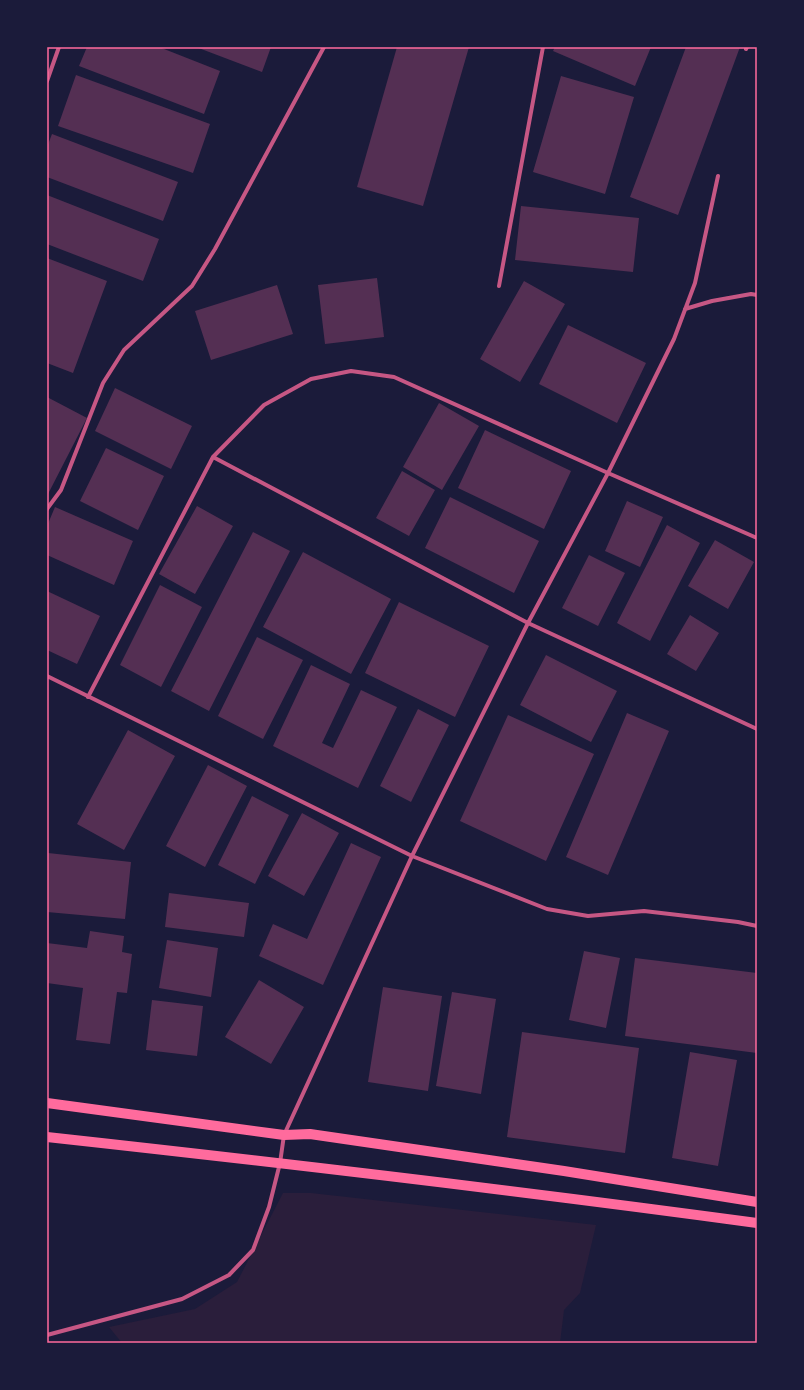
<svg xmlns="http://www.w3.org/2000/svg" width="804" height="1390" viewBox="0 0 804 1390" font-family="'Golos Text',sans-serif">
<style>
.green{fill:#2a1e3b}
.building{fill:#542f53}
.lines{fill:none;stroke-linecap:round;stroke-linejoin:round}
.minor{stroke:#c65784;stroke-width:4}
.primary{stroke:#ff6b9d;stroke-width:10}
.neatline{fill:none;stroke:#ff6b9d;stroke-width:1.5}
</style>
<rect width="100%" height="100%" fill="#1b1b3a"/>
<path class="green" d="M283,1193H311L596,1225L580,1293L564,1310L560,1343H122L109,1327L195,1309L237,1282Z"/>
<path class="building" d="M87,47H159L220,71L204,114L79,66Z
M196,47H271L262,72Z
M397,47H469L423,206L357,187Z
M555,47H651L635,86L553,51Z
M686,47H740L678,215L630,197Z
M76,75L210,124L193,173L58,126Z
M561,76L634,97L605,194L533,172Z
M52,134L178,182L163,221L47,177V147Z
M47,195L159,239L143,281L47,244Z
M521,206L639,218L633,272L515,260Z
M47,258L107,281L73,373L47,363Z
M377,278L384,337L325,344L318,285Z
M524,281L565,304L520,382L480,359Z
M277,285L293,334L211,360L195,311Z
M568,325L646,363L617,423L539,384Z
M115,388L192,426L171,469L95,431Z
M47,397L87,418L47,496Z
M439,403L479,426L442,490L403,467Z
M485,430L571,471L544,529L458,488Z
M106,448L164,476L138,530L80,501Z
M402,471L435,490L409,536L376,518Z
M450,497L539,541L514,593L425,548Z
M627,501L663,517L640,567L605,551Z
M197,506L233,526L195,594L159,574Z
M55,507L133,541L114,585L47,555V526Z
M667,525L700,543L650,641L617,623Z
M253,532L290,551L209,711L171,691Z
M715,540L754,562L728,609L688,586Z
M303,552L391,599L351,674L263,627Z
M589,555L625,573L598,626L562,608Z
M160,585L202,607L161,687L120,665Z
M47,591L100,616L77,664L47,650Z
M399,602L489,646L455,717L365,673Z
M690,615L719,633L696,671L667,654Z
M257,637L303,660L263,739L218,716Z
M546,655L617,691L591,742L520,705Z
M311,665L350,684L322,743L333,748L361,690L397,707L358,788L273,746Z
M418,709L449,725L411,802L380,786Z
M627,713L669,731L608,875L566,857Z
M508,715L594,754L546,861L460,821Z
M128,730L175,756L124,850L77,824Z
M208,765L247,786L205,867L166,846Z
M252,796L289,815L255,884L218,865Z
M302,813L339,833L304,896L268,876Z
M351,843L381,857L323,985L259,956L273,924L307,939Z
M48,853L131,862L125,919L47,912Z
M169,893L249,903L244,937L165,927Z
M90,931L124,936L122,952L132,954L127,993L117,992L110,1044L76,1040L83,988L47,983V943L87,948Z
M167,940L218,948L211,997L159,988Z
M584,951L620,958L606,1028L569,1020Z
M635,958L757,973V1053L625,1036Z
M259,980L304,1007L271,1064L225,1037Z
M383,987L442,996L428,1091L368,1082Z
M452,992L496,999L481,1094L436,1086Z
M152,1000L203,1006L197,1056L146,1050Z
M522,1032L639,1048L625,1153L507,1137Z
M690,1052L737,1060L718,1166L672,1158Z"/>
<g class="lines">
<path class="minor" d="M746,49L747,47
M47,81L59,47
M499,286L543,47
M685,309L712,301L751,294L757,295
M213,457L528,623L757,729
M47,509L61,490L103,383L124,350L192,286L215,249L324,47
M47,676L412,856L547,909L588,916L644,911L738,922L757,926
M88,697L213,457L264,405L311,379L351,371L394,377L608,473L757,538
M47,1335L182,1299L229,1275L253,1250L269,1207L280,1163L284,1135L412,856L528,623L608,473L674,339L695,283L718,176"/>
<path class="primary" d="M47,1103L284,1135L310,1134L564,1171L757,1202
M47,1137C284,1163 521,1191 757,1223"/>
</g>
<rect width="804" height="1390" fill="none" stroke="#1b1b3a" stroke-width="96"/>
<rect x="48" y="48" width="708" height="1294" class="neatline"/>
</svg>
